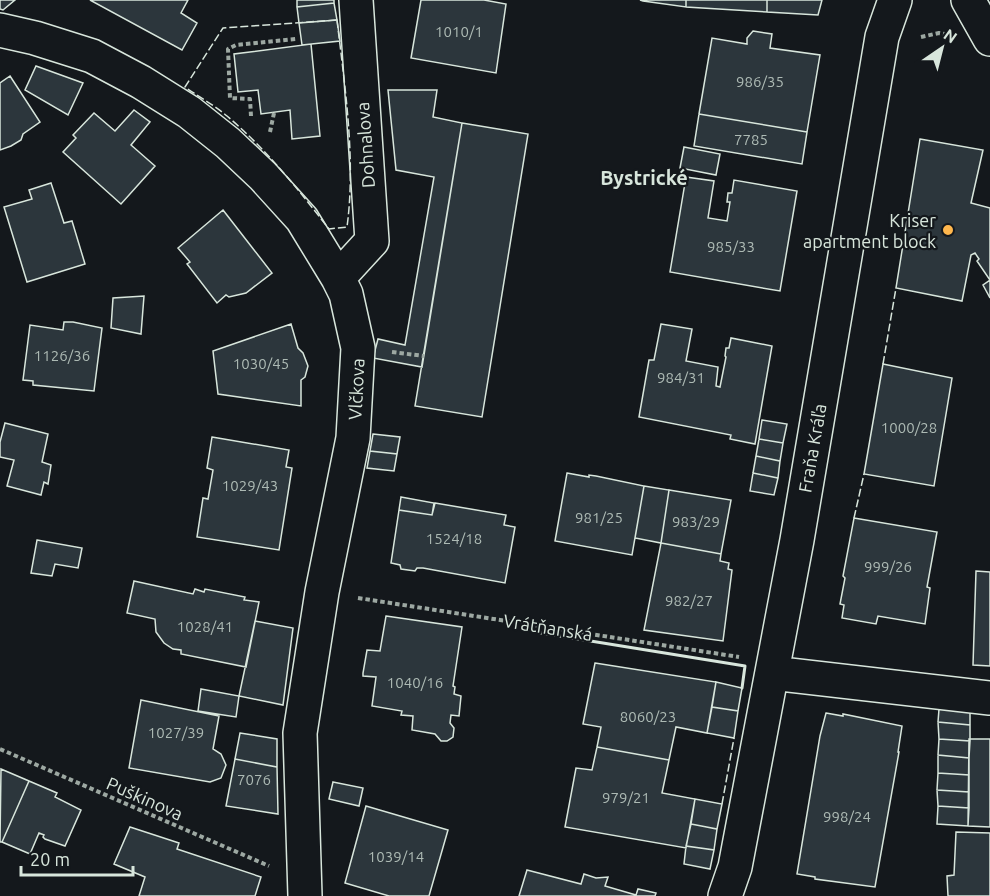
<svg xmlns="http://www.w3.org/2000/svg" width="990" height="896" viewBox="0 0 990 896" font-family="Ubuntu,sans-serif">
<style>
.building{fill:#2c363c;stroke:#d8e6dc;stroke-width:1.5}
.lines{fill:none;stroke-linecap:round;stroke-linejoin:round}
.street-casing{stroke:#d8e6dc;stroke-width:36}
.path{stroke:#9da8a2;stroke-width:4;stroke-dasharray:4.5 3;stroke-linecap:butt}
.street{stroke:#14181c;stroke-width:33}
.fence{stroke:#d8e6dc;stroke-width:1.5;stroke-dasharray:8 3;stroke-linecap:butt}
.wall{stroke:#d8e6dc;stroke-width:3}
.poi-dot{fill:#ffb74d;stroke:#14181c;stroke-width:2}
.labels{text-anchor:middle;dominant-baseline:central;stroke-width:4.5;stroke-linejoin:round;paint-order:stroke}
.number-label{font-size:15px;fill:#adbab4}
.street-label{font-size:18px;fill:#d8e6dc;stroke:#14181c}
.poi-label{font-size:18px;fill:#d8e6dc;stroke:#14181c;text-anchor:end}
.neighbourhood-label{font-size:20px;font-weight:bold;fill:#d8e6dc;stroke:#14181c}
</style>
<rect width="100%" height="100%" fill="#14181c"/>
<path class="building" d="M0,0H15L3,10L0,9Z
M90,0H188L181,13L197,23L182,50Z
M297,0H334V3L297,7Z
M421,0H484L506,4L496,73L411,58Z
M640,0H686V7L643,1Z
M686,0H767V12L686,7Z
M767,0H822L818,15L767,12Z
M334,3L337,20L299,23L297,7Z
M337,20L340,41L302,45L299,23Z
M753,31L772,34L770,48L820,55L807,132L699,114L712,38L747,44V38Z
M311,44L320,136L292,139L290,110L261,114L258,90L238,92L234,54Z
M36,66L83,83L68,115L25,90Z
M10,76L40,122L23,134L21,140L11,146L0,150V83Z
M388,90H437L433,117L462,123L422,367L373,358L378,339L405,345L434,177L396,170Z
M134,110L150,122L131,145L155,166L121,204L63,152L76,138L73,135L94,113L115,131Z
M699,114L807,132L802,164L694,146Z
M462,123L528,134L482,417L415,406Z
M920,139L983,150L971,203L990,208V298L983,285L990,280L977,261L979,259L975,253L971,255L962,301L896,288Z
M684,147L720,154L716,175L680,168Z
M686,177L714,181L708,218L727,221L730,202H727L728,193H732L734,180L797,191L780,291L670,272Z
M51,183L64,223L72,221L85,264L27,282L4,207L32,199L29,190Z
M223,210L272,273L246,293L229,297L226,295L217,303L187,264L190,262L178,248Z
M144,296L141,334L111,328L113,298Z
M64,322H73L102,328L94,391L33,385V381L23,380L30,325L63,330Z
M291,324L298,348L303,353L308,366L305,377L301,380V406L218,394L213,351Z
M661,324L692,329L686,361L718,367L716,386L720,387L726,357L725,356L726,348H729L731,338L772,346L755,444L730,439L731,435L639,417L649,360H654Z
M883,364L952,378L934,486L864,474Z
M762,420L787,424L783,443L759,439Z
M5,423L48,434L42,462L51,465L48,484L44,482L41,495L7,486L14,460L0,457V442Z
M373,434L400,437L397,454L370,451Z
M212,437L289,450L286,467L292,468L279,550L197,537L203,498L208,499L213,470L207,468Z
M759,439L783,443L780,461L756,456Z
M370,451L397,454L394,471L367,468Z
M756,456L780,461L778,478L753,473Z
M567,473L589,477V475L596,476L644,486L632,555L555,541Z
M753,473L778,478L774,495L750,491Z
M644,486L669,490L661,543L635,538Z
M669,490L731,500L721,554L661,543Z
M401,497L434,503L432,515L399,510Z
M435,503L506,515L504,525L515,527L505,583L423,568H417L415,571L401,569L400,565L391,563L399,510L432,515Z
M854,518L937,532L927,587L930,588L925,624L878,616L876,624L842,618L844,605L840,604L845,578L843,576Z
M37,540L82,548L78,568L55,564L52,576L31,573Z
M661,543L721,554L720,561L729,563L728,569L732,570L723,641L644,630Z
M976,571L990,572V666L973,665Z
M134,581L193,594L195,589L204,592L205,589L245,597L244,600L259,602L246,667L181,654V650L173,649L164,643L156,632L155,619L127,613Z
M386,616L462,627L453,686L455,687L454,694L461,696L459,716L451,715L450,723L454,728L453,737L447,741H441L435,734L412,730L413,716L401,715L402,711L372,706L376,677L363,676V673L367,650L380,651Z
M255,621L293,628L283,705L239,696Z
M595,663L716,682L707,733L676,727L669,760L597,747L601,727L583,724Z
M716,682L742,688L738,711L712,707Z
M201,689L239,696L236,717L198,711Z
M141,700L219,716L213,749L221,754L226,765L221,778L210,782L129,768Z
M712,707L738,711L734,738L707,733Z
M970,708V725L938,722L939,709Z
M826,713L843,716V714L902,726L898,752H899L875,887L815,879V877L797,874L820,736Z
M938,722L970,725V741L939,739Z
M240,733L277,739V767L235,759Z
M939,739L970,741L969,758L938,755Z
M969,739H990V827L968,826Z
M597,747L669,760L662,793L695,799L686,848L565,827L576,768L592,770Z
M938,755L969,758V775L938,773Z
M235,759L277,767L278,814L226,806Z
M1,769L29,781L2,842H0Z
M938,773L969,775V792L937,790Z
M29,781L57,793L55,797L81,810L65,846L45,839L43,837L44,835L39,833L30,854L2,842Z
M333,782L363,788L359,806L329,799Z
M937,790L969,792V808L938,806Z
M695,799L722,804L717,829L691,824Z
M366,806L448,830L429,896H389L345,883Z
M938,806L969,808L968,826L937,824Z
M691,824L717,829L714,850L686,846Z
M130,827L179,843L177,849L261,877L255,896H139L145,877L114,864Z
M956,832L990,833V896H948L947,876L954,875Z
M686,846L714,850L710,869L684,864Z
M527,870L581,884L584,874L596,878L608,877L605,886L636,895L638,889L656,893L655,896H519Z"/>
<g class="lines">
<g class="street-casing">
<path id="street" d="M968,0L990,39
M0,30L35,38L92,56L141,82L189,112L228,143L263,176L302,219L338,278L346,294L358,348L353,438L322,592L300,733L305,896
M338,278L372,241L356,0
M772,673L990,698
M725,896L735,867L797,540L882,37L895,0"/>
</g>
<path class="path" d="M921,37L939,33L945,34
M251,116L250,99L230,98L228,49L236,45L296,39
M270,132L274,113
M392,352L424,356
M358,598L739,657
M0,749L269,866"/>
<use href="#street" class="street"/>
<path class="fence" d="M337,20C345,88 356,160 347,227L329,229C298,189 266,149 227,116C214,105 199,97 185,87L223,28Z
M883,364L896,288
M854,518L864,474
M722,804L734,738"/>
<path class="wall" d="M535,632L745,666L742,688"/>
</g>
<circle class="poi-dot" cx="948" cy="230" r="6"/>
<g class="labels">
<g class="number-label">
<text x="459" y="31">1010/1</text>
<text x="760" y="81">986/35</text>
<text x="751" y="139">7785</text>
<text x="731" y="246">985/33</text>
<text x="62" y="355">1126/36</text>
<text x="261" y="363">1030/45</text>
<text x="681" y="377">984/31</text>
<text x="909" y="427">1000/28</text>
<text x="250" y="485">1029/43</text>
<text x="599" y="517">981/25</text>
<text x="696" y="521">983/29</text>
<text x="454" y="538">1524/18</text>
<text x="888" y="566">999/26</text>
<text x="689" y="600">982/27</text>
<text x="205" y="626">1028/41</text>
<text x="415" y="682">1040/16</text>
<text x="648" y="716">8060/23</text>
<text x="176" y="732">1027/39</text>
<text x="254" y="779">7076</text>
<text x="626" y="797">979/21</text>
<text x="847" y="816">998/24</text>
<text x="396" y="856">1039/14</text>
</g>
<g class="street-label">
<text transform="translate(365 145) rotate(-94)">Dohnalova</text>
<text transform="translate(356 389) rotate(-87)">Vlčkova</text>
<text transform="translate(812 448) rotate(-80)">Fraňa Kráľa</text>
<text transform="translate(548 627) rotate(9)">Vrátňanská</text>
<text transform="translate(145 798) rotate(24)">Puškinova</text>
</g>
<g class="poi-label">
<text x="936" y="220">Kriser<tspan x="936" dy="21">apartment block</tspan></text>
</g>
<g class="neighbourhood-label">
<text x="644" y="177">Bystrické</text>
</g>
</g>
<g transform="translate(942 48) rotate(35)" stroke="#14181c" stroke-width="4.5" paint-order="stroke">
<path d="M0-4.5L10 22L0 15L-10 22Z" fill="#d8e6dc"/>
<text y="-9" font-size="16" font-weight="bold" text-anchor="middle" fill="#d8e6dc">N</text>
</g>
<path d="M21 866v9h112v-9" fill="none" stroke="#d8e6dc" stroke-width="3"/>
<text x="30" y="866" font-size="18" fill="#d8e6dc" stroke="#14181c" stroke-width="4.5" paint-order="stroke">20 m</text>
</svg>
